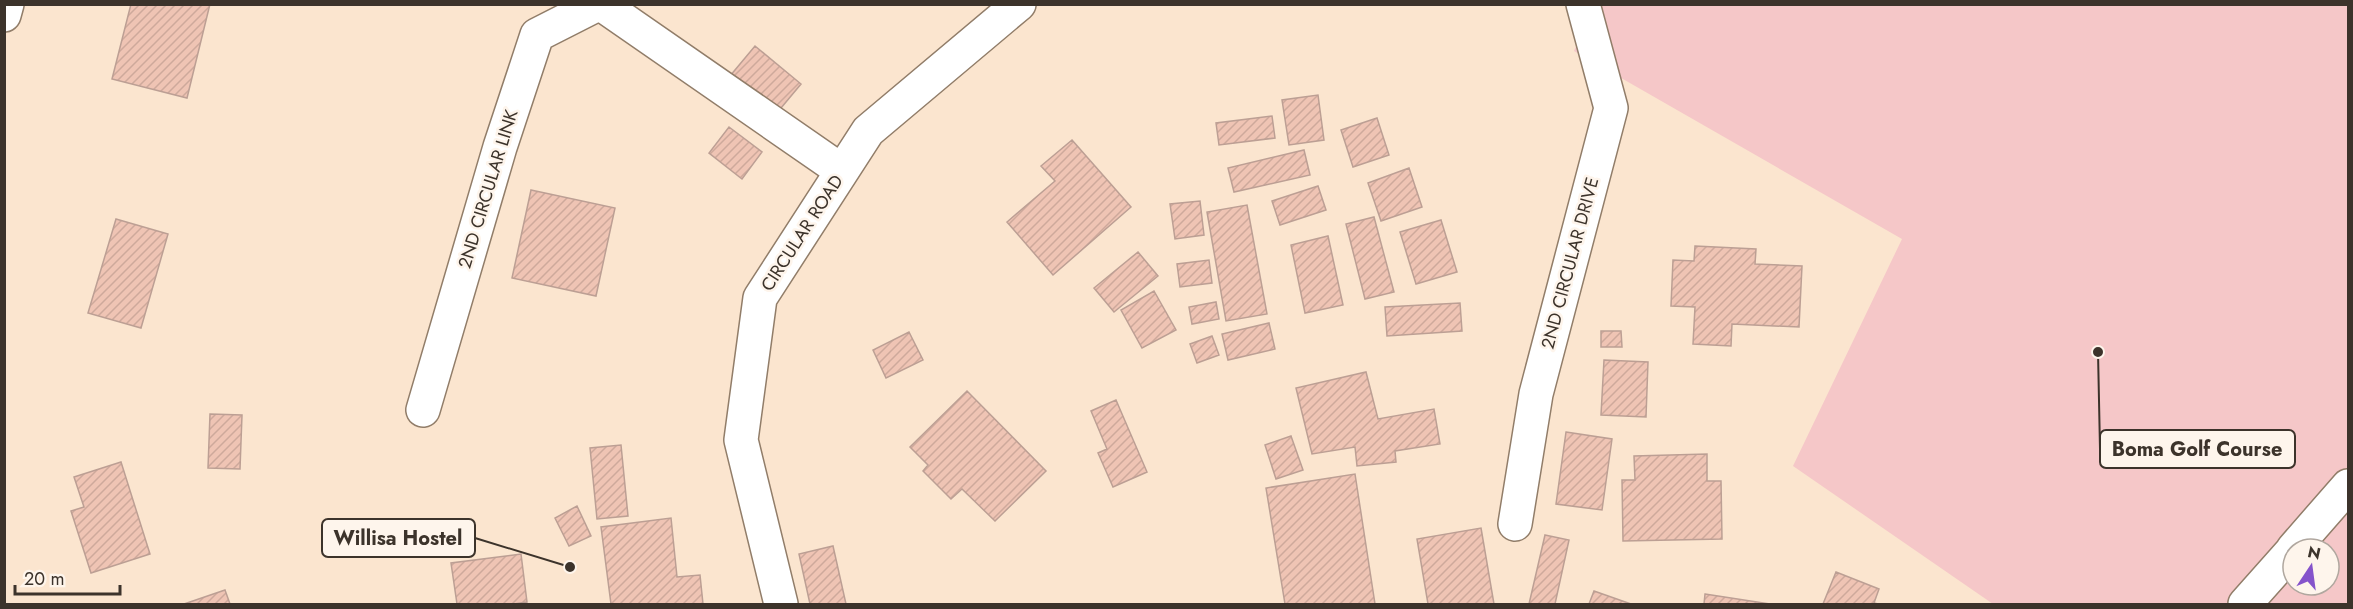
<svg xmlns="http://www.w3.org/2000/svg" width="2353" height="609" viewBox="0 0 2353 609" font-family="Jost,sans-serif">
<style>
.green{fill:#f5c7c8;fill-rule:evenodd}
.building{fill:url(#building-hatch);stroke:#bc9f94;stroke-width:1.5}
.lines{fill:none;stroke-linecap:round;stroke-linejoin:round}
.minor-casing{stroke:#917d69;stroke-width:36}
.minor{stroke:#fff;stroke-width:33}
.labels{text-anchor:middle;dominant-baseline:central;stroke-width:5;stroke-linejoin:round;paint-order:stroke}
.street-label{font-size:18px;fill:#3c332b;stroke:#fef5ec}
.leader{fill:none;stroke:#3c332b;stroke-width:2}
.callout-dot{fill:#3c332b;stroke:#fef5ec;stroke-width:2}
.callout{fill:#fef5ec;stroke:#3c332b;stroke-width:2}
.callout-label{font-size:20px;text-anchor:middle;font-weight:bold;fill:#3c332b}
</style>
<defs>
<pattern id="building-hatch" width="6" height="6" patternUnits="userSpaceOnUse" patternTransform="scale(1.5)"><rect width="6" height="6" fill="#efc4b4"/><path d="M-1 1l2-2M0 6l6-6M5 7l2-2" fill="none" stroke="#cea99b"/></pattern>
</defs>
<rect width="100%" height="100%" fill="#fbe5cf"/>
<path class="green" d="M1595,5H2348V604H1993L1793,466L1902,239L1574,51ZM2293,549H2329V585H2293Z"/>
<path class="building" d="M131,4H210L187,98L112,79Z
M755,46L801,84L771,120L725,82Z
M1318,95L1324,140L1289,145L1282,100Z
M1272,116L1275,138L1219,145L1216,123Z
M1377,118L1389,155L1353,167L1341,130Z
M729,127L762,152L742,179L709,153Z
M1072,140L1131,207L1053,275L1007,222L1055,181L1041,166Z
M1304,150L1310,175L1234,192L1228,168Z
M1409,168L1422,207L1381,221L1368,183Z
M1318,186L1326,210L1280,225L1272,201Z
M531,190L615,208L596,296L512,278Z
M1200,201L1204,235L1175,239L1170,204Z
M1247,205L1267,314L1226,321L1207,212Z
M1374,217L1394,292L1365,299L1346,224Z
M116,219L168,234L141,328L88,313Z
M1441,220L1457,272L1416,284L1400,232Z
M1328,236L1343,305L1305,313L1291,245Z
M1695,246L1756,249L1755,264L1802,266L1799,327L1732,324L1731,346L1693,344L1695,307L1671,306L1673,260L1694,261Z
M1138,252L1158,276L1114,312L1094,288Z
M1209,260L1212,283L1180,287L1177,264Z
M1154,291L1176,330L1142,348L1121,310Z
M1216,302L1219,319L1192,324L1189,307Z
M1460,303L1462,331L1387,336L1385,307Z
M1269,323L1275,349L1228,360L1222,334Z
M1601,331H1621L1622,347H1601Z
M909,332L923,360L886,378L873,350Z
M1212,336L1219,355L1197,363L1190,344Z
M1604,360L1648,362L1646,417L1601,415Z
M1366,372L1378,419L1434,409L1440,444L1395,451L1396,462L1357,466L1355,447L1312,454L1296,388Z
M967,391L1046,471L995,521L962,489L951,499L923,471L928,465L910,447Z
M1116,400L1147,472L1113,487L1098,453L1107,449L1091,411Z
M210,414L242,415L240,469L208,468Z
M1566,432L1612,439L1602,510L1556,504Z
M1291,436L1303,470L1276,479L1265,445Z
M621,445L628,516L597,519L590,448Z
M1707,454V481H1721L1722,539L1623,541L1622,480H1635L1634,456Z
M121,462L150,554L91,573L71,511L84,507L74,477Z
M1355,474L1375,604H1285L1266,488Z
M577,506L591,536L569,546L555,518Z
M671,518L677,577L700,575L703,604H611L601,527Z
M1481,528L1494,604H1428L1417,539Z
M1545,535L1569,540L1555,604H1529Z
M833,546L846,604H810L799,554Z
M521,554L527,602L514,604H457L451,563Z
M1836,572L1879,589L1874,603L1878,604H1823Z
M225,590L230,604H184Z
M1594,591L1631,604H1589Z
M1705,594L1770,604H1704Z"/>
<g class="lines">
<g class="minor-casing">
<path id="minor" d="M601,4L842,171
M4,15L7,4
M423,410L500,147L537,35L598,4
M1515,524L1536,394L1611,108L1583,4
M2293,549L2348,486
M781,604L741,440L760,298L868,131L1019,4
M2245,604L2293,550"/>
</g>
<use href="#minor" class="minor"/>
</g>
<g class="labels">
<g class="street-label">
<text transform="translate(488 189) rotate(-73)">2ND CIRCULAR LINK</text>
<text transform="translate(802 233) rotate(-57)">CIRCULAR ROAD</text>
<text transform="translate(1570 263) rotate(-75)">2ND CIRCULAR DRIVE</text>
</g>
</g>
<path class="leader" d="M2098 352L2100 449M570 567L475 538"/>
<g class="callout-dot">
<circle cx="2098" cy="352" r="6"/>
<circle cx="570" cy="567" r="6"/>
</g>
<g class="callout">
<rect x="2100" y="430" width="195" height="38" rx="6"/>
<rect x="322" y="519" width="153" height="38" rx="6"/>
</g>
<g class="callout-label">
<text x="2197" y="456">Boma Golf Course</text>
<text x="398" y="545">Willisa Hostel</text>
</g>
<rect width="2353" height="609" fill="none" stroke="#3c332b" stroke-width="12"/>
<g transform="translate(2311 567) rotate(13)"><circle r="28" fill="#fef5ec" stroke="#b0a79f" stroke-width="1.5"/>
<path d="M0-4.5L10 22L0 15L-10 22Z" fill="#8553cb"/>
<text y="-9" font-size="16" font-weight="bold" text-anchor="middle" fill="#3c332b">N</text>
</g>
<path d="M15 585v9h105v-9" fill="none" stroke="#3c332b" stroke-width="3"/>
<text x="24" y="585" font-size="18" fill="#3c332b" stroke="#fef5ec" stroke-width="4.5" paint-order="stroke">20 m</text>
</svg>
